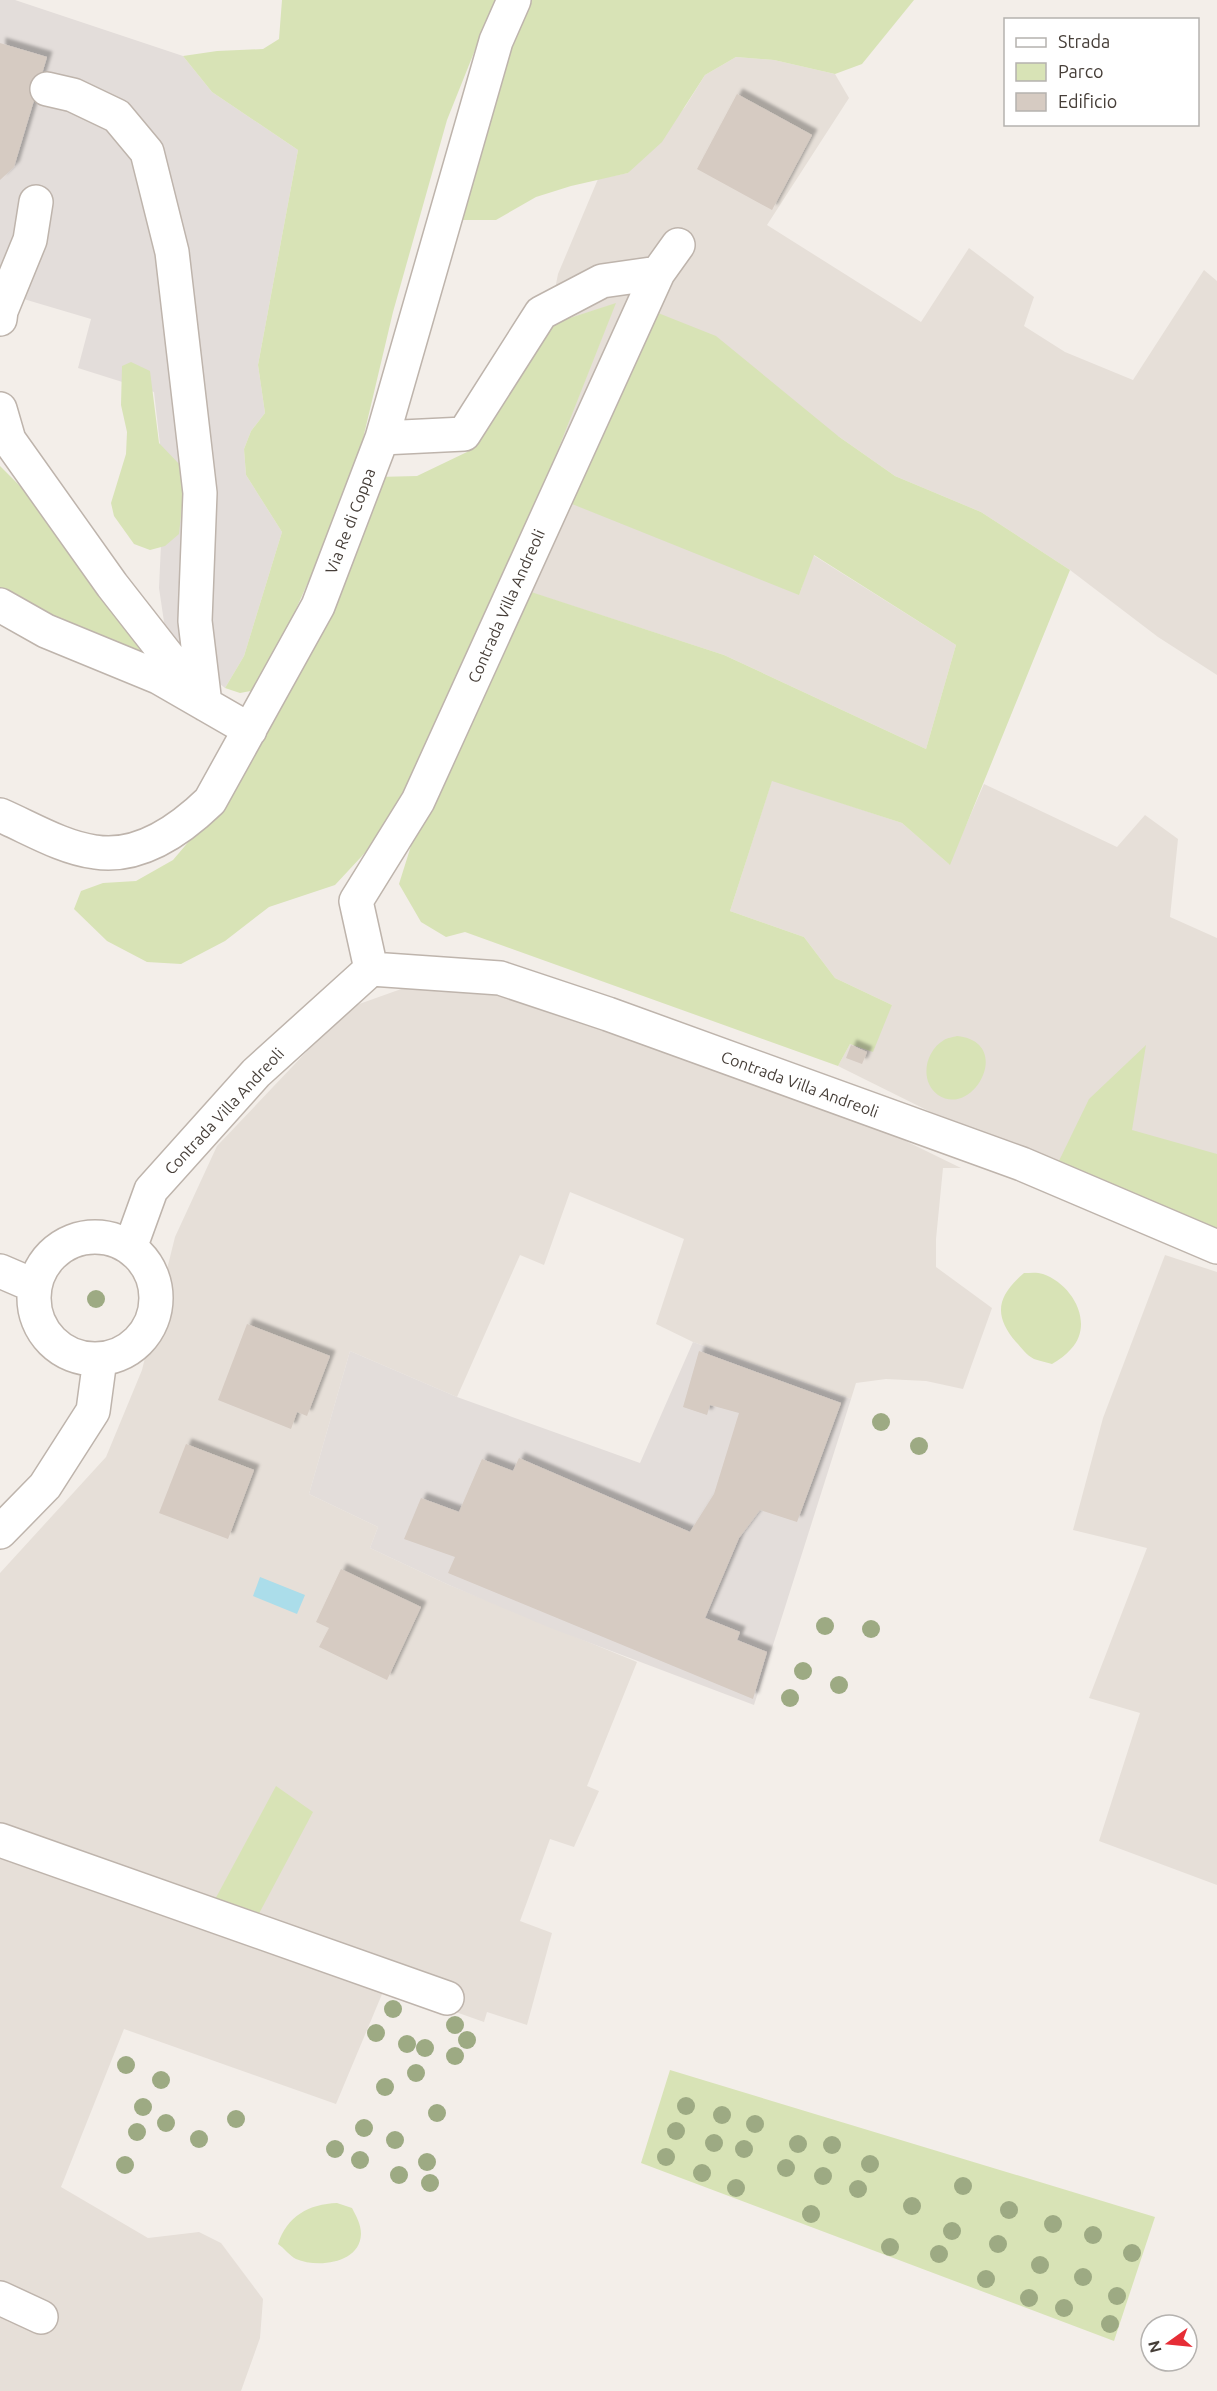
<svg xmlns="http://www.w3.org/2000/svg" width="1217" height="2391" viewBox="0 0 1217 2391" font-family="Ubuntu,sans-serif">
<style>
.residential{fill:#e6dfd8}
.industrial{fill:#e3ddda}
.green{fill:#d8e3b6}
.water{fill:#abddea}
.building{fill:#d6cbc2;filter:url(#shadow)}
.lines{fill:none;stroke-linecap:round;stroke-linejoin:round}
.minor-casing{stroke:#beb4ac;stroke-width:36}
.minor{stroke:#fff;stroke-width:33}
.tree{fill:#9daa83}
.labels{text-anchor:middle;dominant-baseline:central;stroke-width:4.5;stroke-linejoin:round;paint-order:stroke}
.street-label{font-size:16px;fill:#463e38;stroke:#fff}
</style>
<defs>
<filter id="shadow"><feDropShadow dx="5.5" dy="-5.5" stdDeviation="1.5" flood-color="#0004"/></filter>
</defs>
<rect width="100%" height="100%" fill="#f3eee9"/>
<path class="residential" d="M736,57L774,60L835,74L849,98L767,225L921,322L969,248L1034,297L1024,326L1065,352L1133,380L1204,270L1217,281V675L1158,637L1070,570L981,512L895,476L838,436L799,595L813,555L956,645L926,749L724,655L505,584L615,304L548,325L558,274L598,179L628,173L685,107L705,75Z
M772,780L902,823L949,864L984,784L1117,847L1145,815L1178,839L1170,917L1217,938V1236L983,1138L838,1066L850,1044L892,1005L835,978L804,937L730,911Z
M418,983L504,995L836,1107L961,1168H943L936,1239V1267L992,1308L963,1389L926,1381L886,1379L856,1383L851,1399L693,1342L656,1324L684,1239L570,1192L544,1265L520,1255L457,1397L350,1351L309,1494L378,1527L370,1548L449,1585L637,1662L587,1786L599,1791L574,1847L550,1839L520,1921L552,1933L527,2025L487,2012L484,2022L385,1987L336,2104L124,2029L61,2187L148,2238L199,2232L221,2243L263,2299L260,2338L241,2391H0V1573L106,1457L142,1370L175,1237L217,1146L348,1008Z
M1165,1255L1217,1272V1885L1099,1841L1140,1713L1089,1698L1147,1548L1073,1530L1103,1418Z"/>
<path class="industrial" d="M0,0H15L183,56L212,92L298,150L258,365L265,413L251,431L244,449L246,475L282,532L244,656L225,688L167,642L159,588L164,479L154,392L78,368L91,319L0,292Z
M693,1342L851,1399L754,1705L548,1627L449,1585L370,1548L378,1527L309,1494L350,1351L457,1397L640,1463Z"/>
<path class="green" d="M282,0H495L447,120L393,312L353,481L285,634L256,690L240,693L225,688L244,656L282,532L246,475L244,449L251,431L265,413L258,365L298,150L212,92L183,56L217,51L263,49L279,39Z
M529,0H914L862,64L835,74L774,60L736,57L705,75L662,142L628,173L571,186L536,197L496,220H462C477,149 493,63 529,0Z
M616,303L505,584L388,828L335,885L269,907L225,941L181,964L147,962L107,941L74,909L81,891L103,883L136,881L173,860L207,820L377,477L417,476L467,452L548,325Z
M648,309L716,336L838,436L895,476L981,512L1070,570L950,865L902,823L772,781L730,911L804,937L835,978L892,1005L873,1052L850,1044L838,1066L465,932L446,937L421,922L399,884L415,833L522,589L724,655L926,749L956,645L814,555L799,595L572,504Z
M131,362L150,371L159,443L181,466L184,489L179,534L165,546L150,550L134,544L114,516L111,503L126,454L127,432L121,405L122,366Z
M0,466L21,487L147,659L0,592Z
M957,1036C1015,1042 973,1119 938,1095C919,1081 925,1051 944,1040C947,1038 953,1037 957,1036Z
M1146,1045L1132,1130L1217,1154V1236L1055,1169L1089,1099Z
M1024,1273C1030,1273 1037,1272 1043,1274C1072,1284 1095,1323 1071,1349C1066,1355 1059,1360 1052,1364C1046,1362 1039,1361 1034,1359C1026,1355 1022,1348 1016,1342C993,1315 997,1296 1024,1273Z
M276,1786L313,1812L254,1923L212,1905Z
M670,2070L1155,2217L1114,2341L641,2163Z
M337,2203L352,2208C356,2216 361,2224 361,2234C360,2264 317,2268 296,2259C290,2256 284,2248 278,2244C287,2216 309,2204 337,2203Z"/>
<path class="water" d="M260,1577L305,1595L297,1614L253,1596Z"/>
<path class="building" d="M0,43L47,57L14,167L0,180Z
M737,94L812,135L772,210L697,169Z
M851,1045L867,1052L862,1064L846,1058Z
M247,1324L330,1356L307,1416L297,1412L291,1429L218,1400Z
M699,1351L841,1403L797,1522L760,1510L739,1538L705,1618L740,1632L737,1640L767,1652L753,1699L448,1573L455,1557L404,1539L421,1498L459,1512L482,1459L513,1471L519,1458L690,1532L714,1494L739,1413L710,1405L707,1415L683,1407Z
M186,1444L254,1470L228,1539L159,1513Z
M341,1569L421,1607L387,1680L319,1647L329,1628L316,1622Z"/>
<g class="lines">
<g class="minor-casing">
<path id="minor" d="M47,89L73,95L117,116L147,152L172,252L200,493L195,621L205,704
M0,319L1,311L30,240L36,202
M0,409L9,440L112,585L205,704
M382,438L464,434L541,313L602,281L658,273
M0,605L46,631L158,677L250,730
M0,815C30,828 63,848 95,852C139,859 180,830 210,801L318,606L382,438L496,41L514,0
M371,969L356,901L418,801L658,273L678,245
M34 1298a61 61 0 1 1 122 0a61 61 0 1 1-122 0Z
M130,1248L151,1190L256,1073L371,969L500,978L608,1014L1022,1164L1217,1247
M0,1271L35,1286
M0,1532L45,1486L93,1411L100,1359
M0,1840L447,1998
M0,2298L41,2317"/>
</g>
<use href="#minor" class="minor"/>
</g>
<g class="tree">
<circle cx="96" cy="1299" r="9"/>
<circle cx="881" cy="1422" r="9"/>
<circle cx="919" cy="1446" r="9"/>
<circle cx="825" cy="1626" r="9"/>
<circle cx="871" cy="1629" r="9"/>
<circle cx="803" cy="1671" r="9"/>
<circle cx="839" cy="1685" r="9"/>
<circle cx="790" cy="1698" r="9"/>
<circle cx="393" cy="2009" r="9"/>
<circle cx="455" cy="2025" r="9"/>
<circle cx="376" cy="2033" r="9"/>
<circle cx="467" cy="2040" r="9"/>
<circle cx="407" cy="2044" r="9"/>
<circle cx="425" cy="2048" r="9"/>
<circle cx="455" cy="2056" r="9"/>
<circle cx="126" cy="2065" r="9"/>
<circle cx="416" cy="2073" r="9"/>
<circle cx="161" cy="2080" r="9"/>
<circle cx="385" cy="2087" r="9"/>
<circle cx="686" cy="2106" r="9"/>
<circle cx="143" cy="2107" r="9"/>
<circle cx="437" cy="2113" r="9"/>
<circle cx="722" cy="2115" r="9"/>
<circle cx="236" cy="2119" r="9"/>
<circle cx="166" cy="2123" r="9"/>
<circle cx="755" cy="2124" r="9"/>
<circle cx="364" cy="2128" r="9"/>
<circle cx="676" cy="2131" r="9"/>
<circle cx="137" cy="2132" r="9"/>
<circle cx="199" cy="2139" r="9"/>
<circle cx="395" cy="2140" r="9"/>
<circle cx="714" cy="2143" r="9"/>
<circle cx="798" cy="2144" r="9"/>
<circle cx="832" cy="2145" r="9"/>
<circle cx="335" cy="2149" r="9"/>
<circle cx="744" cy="2149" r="9"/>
<circle cx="666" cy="2157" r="9"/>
<circle cx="360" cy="2160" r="9"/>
<circle cx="427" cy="2162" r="9"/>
<circle cx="870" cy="2164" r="9"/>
<circle cx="125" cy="2165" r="9"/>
<circle cx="786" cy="2168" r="9"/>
<circle cx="702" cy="2173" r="9"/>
<circle cx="399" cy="2175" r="9"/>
<circle cx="823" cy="2176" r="9"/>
<circle cx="430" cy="2183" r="9"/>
<circle cx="963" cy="2186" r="9"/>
<circle cx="736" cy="2188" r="9"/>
<circle cx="858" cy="2189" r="9"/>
<circle cx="912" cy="2206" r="9"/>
<circle cx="1009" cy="2210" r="9"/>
<circle cx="811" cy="2214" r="9"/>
<circle cx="1053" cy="2224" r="9"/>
<circle cx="952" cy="2231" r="9"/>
<circle cx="1093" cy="2235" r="9"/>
<circle cx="998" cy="2244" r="9"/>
<circle cx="890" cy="2247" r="9"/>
<circle cx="1132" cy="2253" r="9"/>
<circle cx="939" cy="2254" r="9"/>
<circle cx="1040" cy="2265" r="9"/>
<circle cx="1083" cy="2277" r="9"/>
<circle cx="986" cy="2279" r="9"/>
<circle cx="1117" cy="2296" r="9"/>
<circle cx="1029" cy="2298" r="9"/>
<circle cx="1064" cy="2308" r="9"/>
<circle cx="1110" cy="2324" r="9"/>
</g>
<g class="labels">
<g class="street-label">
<text transform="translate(350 521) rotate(-69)">Via Re di Coppa</text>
<text transform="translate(506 606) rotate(-66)">Contrada Villa Andreoli</text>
<text transform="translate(800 1084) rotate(20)">Contrada Villa Andreoli</text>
<text transform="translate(224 1111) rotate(-47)">Contrada Villa Andreoli</text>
</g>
</g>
<rect x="1004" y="18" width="195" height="108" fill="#ffffff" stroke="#b5b2af" stroke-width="1.5"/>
<rect x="1016" y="38" width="30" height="9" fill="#ffffff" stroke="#b5b2af" stroke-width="1.5"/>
<text x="1058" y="48" font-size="18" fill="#463e38">Strada</text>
<rect x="1016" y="63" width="30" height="18" fill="#d8e3b6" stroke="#b5b2af" stroke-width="1.5"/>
<text x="1058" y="78" font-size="18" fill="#463e38">Parco</text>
<rect x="1016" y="93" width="30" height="18" fill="#d6cbc2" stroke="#b5b2af" stroke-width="1.5"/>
<text x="1058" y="108" font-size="18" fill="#463e38">Edificio</text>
<g transform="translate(1169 2343) rotate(255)"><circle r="28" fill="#ffffff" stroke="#b5b2af" stroke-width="1.5"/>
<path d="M0-4.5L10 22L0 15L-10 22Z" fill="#e62d36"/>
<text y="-9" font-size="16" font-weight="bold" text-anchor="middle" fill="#463e38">N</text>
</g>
</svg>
